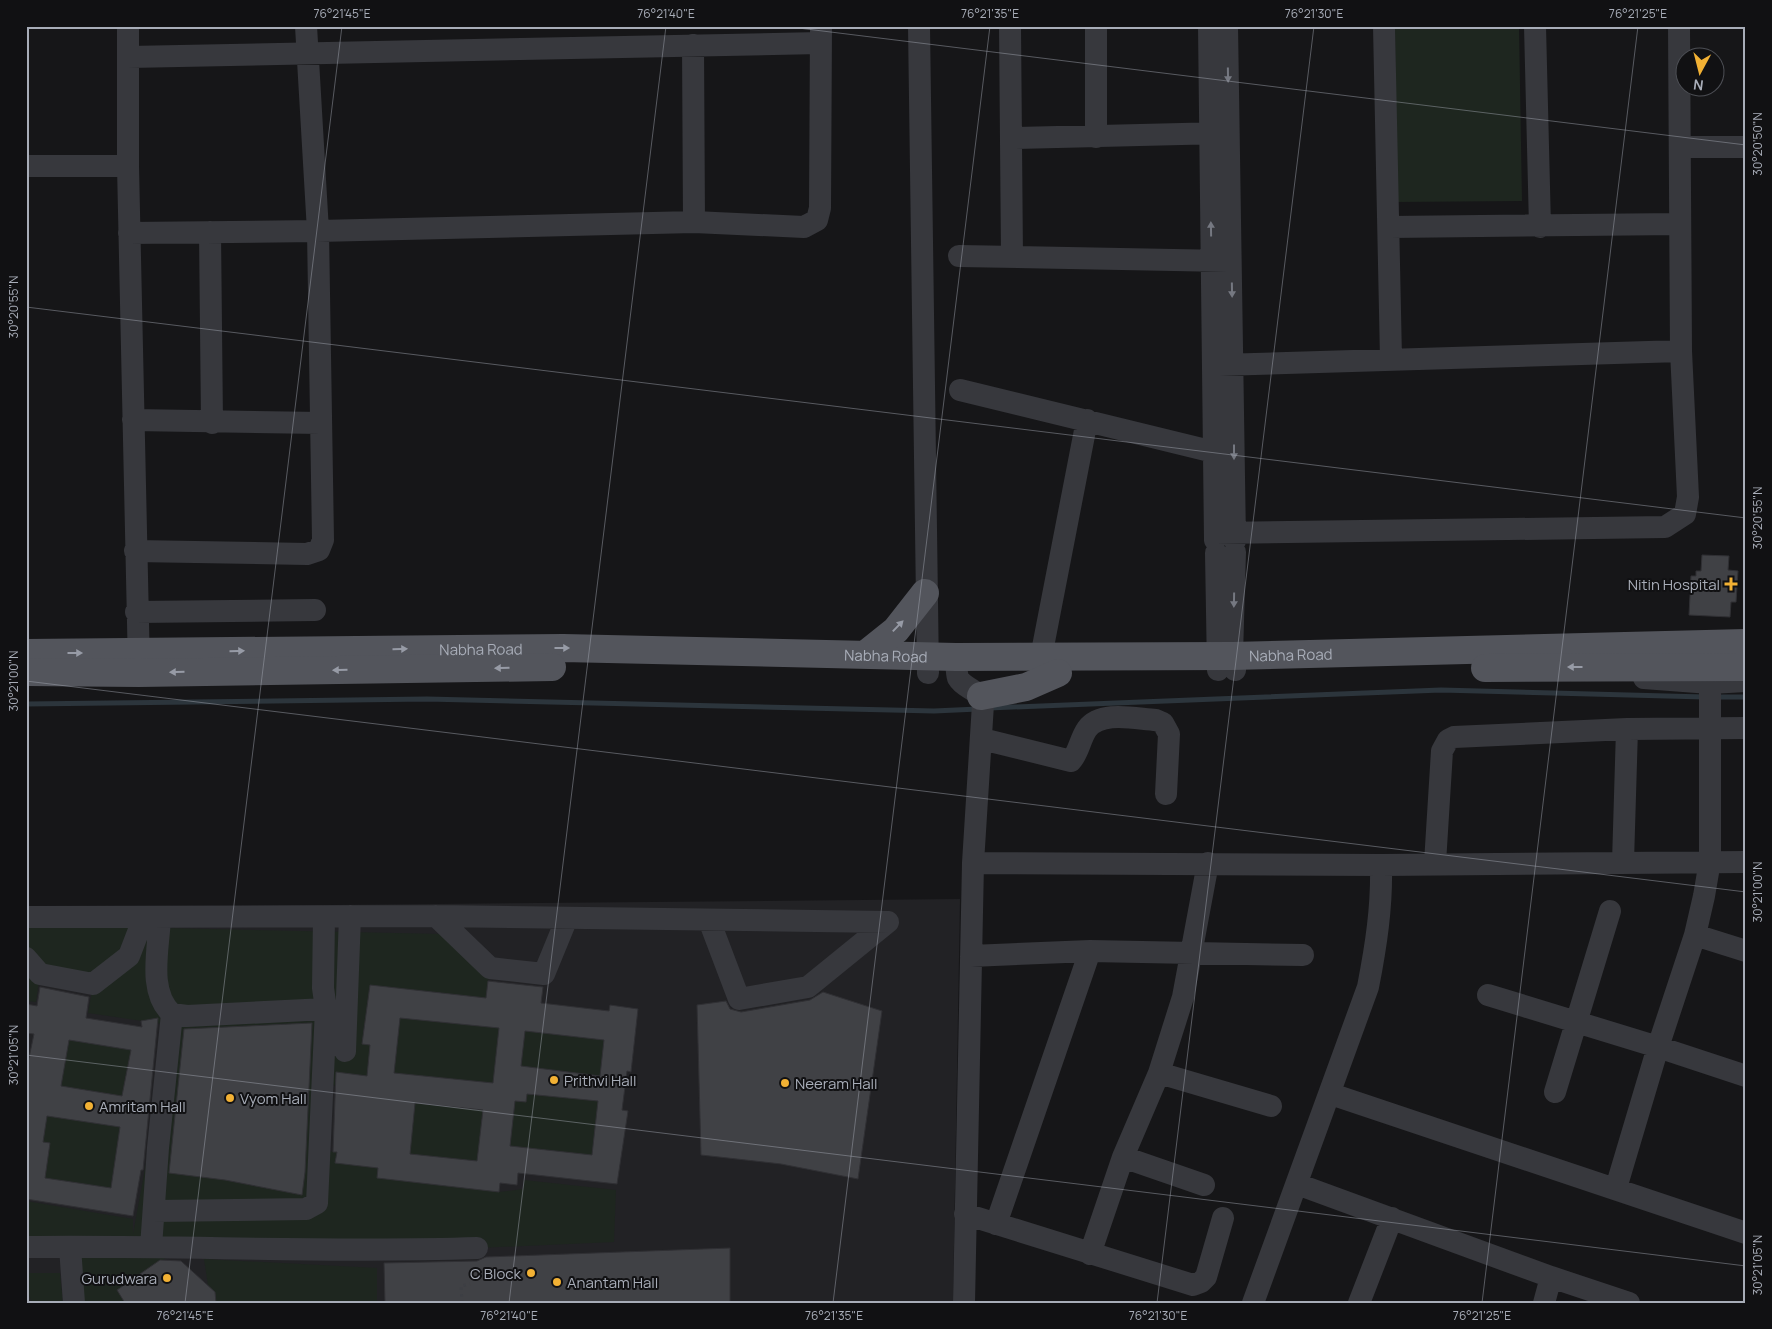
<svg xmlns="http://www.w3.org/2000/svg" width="1772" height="1329" viewBox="0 0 1772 1329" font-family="Manrope,sans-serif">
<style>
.built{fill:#222225}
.green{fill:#1e261f}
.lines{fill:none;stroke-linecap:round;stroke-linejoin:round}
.stream{stroke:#2c353c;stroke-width:5}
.building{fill:#404145;stroke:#303034;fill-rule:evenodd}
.path{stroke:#3d3f44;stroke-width:3;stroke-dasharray:2.5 4;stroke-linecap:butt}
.minor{stroke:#37383d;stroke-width:22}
.major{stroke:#53555c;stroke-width:28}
.oneway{fill:#757881}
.oneway2{fill:#979ba6}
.ticks{fill:none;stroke:#a8adb8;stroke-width:1;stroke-opacity:0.45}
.poi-dot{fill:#f2b134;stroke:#111113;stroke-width:2}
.labels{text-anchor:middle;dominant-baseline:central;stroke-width:4;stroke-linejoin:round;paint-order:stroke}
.poi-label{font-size:15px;fill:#a8adb8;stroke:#111113;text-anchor:start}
.street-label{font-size:15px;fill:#a8adb8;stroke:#111113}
.neatline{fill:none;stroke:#a8adb8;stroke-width:2}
.ticks-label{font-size:12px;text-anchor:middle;fill:#a8adb8}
</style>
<rect width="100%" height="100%" fill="#161618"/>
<path class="built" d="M960,899L953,1303H26V908Z"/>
<path class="green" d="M1395,26H1519L1522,201L1397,202Z
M26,925L442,934L489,975L486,998L370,985L363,1044L370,1045L367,1076L340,1086L331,1085L324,1151L337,1152L335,1163L380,1158L499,1192L523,1189L524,1180L616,1190L614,1242L477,1248L26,1241V1201L133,1219V1234L170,1032L163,1024L88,1013L93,985L40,974L36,1002L26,1001Z
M400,1018L499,1028L493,1083L394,1073Z
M525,1031L604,1040L600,1076L521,1066Z
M69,1040L131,1050L122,1096L61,1086Z
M527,1094L598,1101L592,1155L510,1146L515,1101L526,1102Z
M415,1103L483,1110L477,1161L410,1154Z
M47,1116L120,1127L111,1188L45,1178L50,1143L43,1142Z
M172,1254L117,1290L125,1303H84L81,1257Z
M204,1259L377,1268V1303H216L215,1292L208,1285Z
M26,1273H60L63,1303H32L26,1287Z"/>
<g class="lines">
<path class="stream" d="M1716,697H1746
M26,704L427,699L934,711L978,709
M989,708L1441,690L1705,697"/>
</g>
<path class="building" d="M1702,555L1729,556L1728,570L1738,571L1736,602H1731L1730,617L1689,615L1691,576H1696V571H1701Z
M488,981L543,987L541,1003L609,1011L610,1005L638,1009L631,1072L627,1071L622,1110L628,1111L617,1184L518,1173L517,1185L500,1183L499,1192L377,1178L378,1168L335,1163L337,1152H333L336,1072L367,1076L370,1045L362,1044L370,985L486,998ZM400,1018L499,1028L493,1083L394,1073ZM525,1031L604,1040L600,1076L521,1066ZM527,1094L598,1101L592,1155L510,1146L515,1101L526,1102ZM415,1103L483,1110L477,1161L410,1154Z
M40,987L89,997L86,1018L142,1027L141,1021L158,1018L143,1170H141L133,1216L26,1199V1072L34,1034L26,1033V1004L37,1006ZM69,1040L131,1050L122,1096L61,1086ZM47,1116L120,1127L111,1188L45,1178L50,1143L43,1142Z
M823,992L882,1011L858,1179L781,1164L701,1155L697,1005L726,1001L730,1009L741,1012L810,1000Z
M312,1023L305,1172L302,1195L225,1180L169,1173L184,1029Z
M730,1248V1303H385L384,1263L477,1261L486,1257Z
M160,1260L181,1261L215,1292L216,1303H125L117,1290Z"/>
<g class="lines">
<path class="path" d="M462,1303L461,1286L470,1284"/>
<path class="minor" d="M128,26V166L139,668
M919,26L928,673
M1010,26L1012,257
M1096,26V137
M1209,26L1215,540
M1227,26L1235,541
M1384,26L1391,359
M1535,26L1540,227
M693,45L694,222
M129,57L820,43
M1011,138L1223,133
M1680,147H1746
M26,166H128
M1390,227L1680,224
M210,232L212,423
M129,233L318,231L694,222L804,227L817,220L820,208L821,26
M959,256L1226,261
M1220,365L1681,351
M960,390L1214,452
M133,420L321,423
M1216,533L1665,527L1685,514L1688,497L1681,351L1679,26
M135,551L307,554L319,550L323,540L318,231L306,26
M1216,553L1218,670
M136,612L315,610
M956,657C957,663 956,672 958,678C965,690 978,687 983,704L973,863L964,1303
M1041,657L1087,420
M1235,670L1232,656L1235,552
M1644,678L1710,683
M982,739L1071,761C1079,752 1080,739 1087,729C1101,710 1136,719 1156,720L1163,723L1169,734L1166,794
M1623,862L1627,729
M973,863L1381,865L1746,862
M1435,863L1442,751L1448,740L1454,737L1627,729L1746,728
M436,916L490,968L544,974L567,918
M26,917L436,916L888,922
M709,920L739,999L808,987L888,922
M1695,935L1746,951
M971,956L1090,951L1303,955
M26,958L40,974L93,984L129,956L144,917
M1488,995L1658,1047L1746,1076
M172,1014L187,1016L326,1009
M345,1051L350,916
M1159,1073L1271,1106
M1555,1092L1610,911
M1331,1094L1746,1233
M1123,1157L1204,1185
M1297,1184L1551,1277L1629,1303
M1616,1188L1658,1047L1695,935L1704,896L1710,861V683L1746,681
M155,1211L306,1209L317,1203L326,1009L323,988L324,917
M965,1214L1193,1285L1201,1282L1206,1277L1223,1218
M996,1224L1090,951
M26,1247C176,1245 327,1253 477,1248
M70,1247L74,1303
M151,1247L158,1148L172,1014C147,991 159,948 160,917
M1090,1254L1123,1157L1159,1073L1183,997L1208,863
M1253,1303L1368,987C1376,946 1382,907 1381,865
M1359,1303L1392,1218
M1544,1303L1551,1277"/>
<g class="major">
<path id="s1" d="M26,653L563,648L956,657L1232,656L1746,643"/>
<path d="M866,654L896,630L925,593"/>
<path d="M1485,668L1746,667"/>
<path d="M26,672L139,673L552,667"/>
<path d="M981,696L1026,687L1058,673"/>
</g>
</g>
<defs><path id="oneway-solid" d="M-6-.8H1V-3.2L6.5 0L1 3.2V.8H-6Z" transform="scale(1.25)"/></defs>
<g class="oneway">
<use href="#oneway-solid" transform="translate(1228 75) rotate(89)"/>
<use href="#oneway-solid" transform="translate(1211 229) rotate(-91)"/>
<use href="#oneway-solid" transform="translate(1232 290) rotate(89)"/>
<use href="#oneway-solid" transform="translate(1234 452) rotate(90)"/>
<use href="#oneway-solid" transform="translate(1234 600) rotate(91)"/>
</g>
<g class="oneway2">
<use href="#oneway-solid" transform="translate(898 626) rotate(-46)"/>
<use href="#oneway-solid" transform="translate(562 648)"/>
<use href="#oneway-solid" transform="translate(400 649) rotate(-1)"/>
<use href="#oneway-solid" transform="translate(237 651) rotate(-1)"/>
<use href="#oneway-solid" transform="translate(75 653)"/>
<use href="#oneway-solid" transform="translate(1575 667) rotate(-180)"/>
<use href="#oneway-solid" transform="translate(502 668) rotate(179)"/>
<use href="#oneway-solid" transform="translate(340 670) rotate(179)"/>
<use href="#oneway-solid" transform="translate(177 672) rotate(179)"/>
</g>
<path class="ticks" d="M782,26L1746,145M26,307L1746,518M26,681L1746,892M26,1055L1746,1266M185,1303L342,26M509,1303L666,26M833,1303L990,26M1157,1303L1314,26M1482,1303L1638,26"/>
<g class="poi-dot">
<path d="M1728.5 576.5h5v5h5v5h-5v5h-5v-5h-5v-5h5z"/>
<circle cx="554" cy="1080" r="5"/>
<circle cx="785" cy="1083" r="5"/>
<circle cx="230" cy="1098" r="5"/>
<circle cx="89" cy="1106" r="5"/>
<circle cx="531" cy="1273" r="5"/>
<circle cx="167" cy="1278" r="5"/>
<circle cx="557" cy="1282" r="5"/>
</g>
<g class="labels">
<g class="poi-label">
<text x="1720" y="584" text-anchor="end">Nitin Hospital</text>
<text x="564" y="1080">Prithvi Hall</text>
<text x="795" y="1083">Neeram Hall</text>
<text x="240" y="1098">Vyom Hall</text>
<text x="99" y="1106">Amritam Hall</text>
<text x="521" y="1273" text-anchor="end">C Block</text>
<text x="157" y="1278" text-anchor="end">Gurudwara</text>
<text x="567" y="1282">Anantam Hall</text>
</g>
<g class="street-label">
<text stroke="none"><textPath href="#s1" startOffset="455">Nabha Road</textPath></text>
<text stroke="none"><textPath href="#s1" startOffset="860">Nabha Road</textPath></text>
<text stroke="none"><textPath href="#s1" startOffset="1265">Nabha Road</textPath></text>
</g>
</g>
<rect width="1772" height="1329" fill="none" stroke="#111113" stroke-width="55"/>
<g transform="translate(1700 72) rotate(187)"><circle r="24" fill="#111113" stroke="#4d4f55"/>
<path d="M0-4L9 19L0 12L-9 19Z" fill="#f2b134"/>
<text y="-8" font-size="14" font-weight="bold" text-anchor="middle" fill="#a8adb8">N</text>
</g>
<rect x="28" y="28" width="1716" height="1274" class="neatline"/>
<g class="ticks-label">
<text x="342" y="18">76°21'45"E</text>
<text x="666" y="18">76°21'40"E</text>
<text x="990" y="18">76°21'35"E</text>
<text x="1314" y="18">76°21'30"E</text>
<text x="1638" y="18">76°21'25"E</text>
<text transform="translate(1758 144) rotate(-90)" y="4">30°20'50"N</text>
<text transform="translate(14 307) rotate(-90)" y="4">30°20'55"N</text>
<text transform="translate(1758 518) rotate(-90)" y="4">30°20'55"N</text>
<text transform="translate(14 681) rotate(-90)" y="4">30°21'00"N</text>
<text transform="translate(1758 892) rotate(-90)" y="4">30°21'00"N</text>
<text transform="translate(14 1055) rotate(-90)" y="4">30°21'05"N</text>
<text transform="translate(1758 1265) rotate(-90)" y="4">30°21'05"N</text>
<text x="185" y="1320">76°21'45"E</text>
<text x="509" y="1320">76°21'40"E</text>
<text x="834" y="1320">76°21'35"E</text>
<text x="1158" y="1320">76°21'30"E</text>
<text x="1482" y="1320">76°21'25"E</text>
</g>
</svg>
